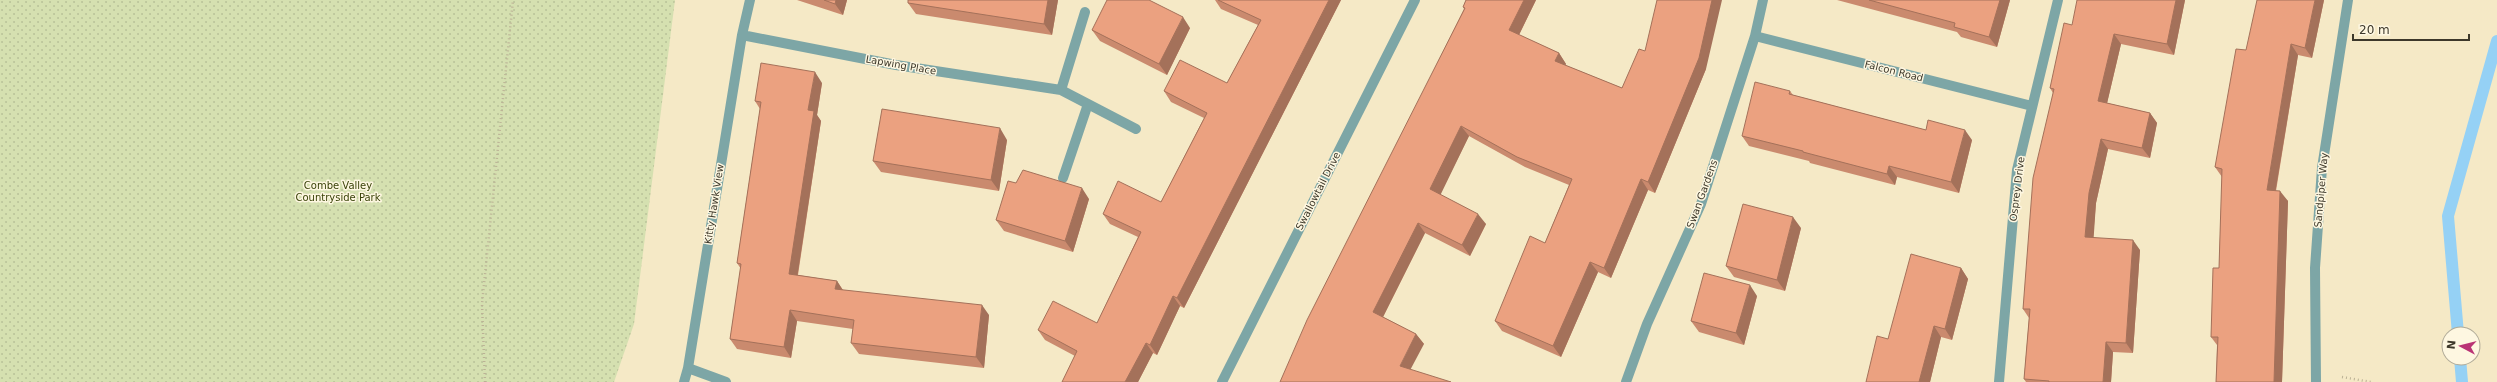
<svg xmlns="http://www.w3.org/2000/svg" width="2497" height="382" viewBox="0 0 2497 382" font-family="'DejaVu Sans',sans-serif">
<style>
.park{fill:url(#park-dots)}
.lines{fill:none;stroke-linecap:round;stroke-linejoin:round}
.stream{stroke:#95d1f5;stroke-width:12}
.path{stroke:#bbb195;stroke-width:2.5;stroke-dasharray:1 3;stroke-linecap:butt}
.minor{stroke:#7da6a6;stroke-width:10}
.wall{fill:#ca8a6e}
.shaded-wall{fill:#a4715a}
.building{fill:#eba180;stroke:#a4715a}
.labels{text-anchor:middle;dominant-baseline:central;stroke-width:3;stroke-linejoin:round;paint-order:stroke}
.street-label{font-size:10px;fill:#3d382a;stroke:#fef7e1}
.park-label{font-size:10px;fill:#394208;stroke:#fef7e1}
</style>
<defs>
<pattern id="park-dots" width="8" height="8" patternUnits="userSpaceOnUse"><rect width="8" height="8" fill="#d5e0b0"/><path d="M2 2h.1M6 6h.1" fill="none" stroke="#b8c198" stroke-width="1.8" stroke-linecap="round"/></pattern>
</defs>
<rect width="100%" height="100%" fill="#f5e9c6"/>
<path class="park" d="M0,0H675L634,324L614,382H0Z"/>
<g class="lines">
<path class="stream" d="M2458,334L2448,216L2497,41
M2460,358L2462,382"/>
<path class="path" d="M2342,377L2371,382
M485,382L482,304L513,0"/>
<path class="minor" d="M742,35L896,65L1061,90L1136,129
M1755,36L2032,106
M1061,90L1085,12
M1063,178L1088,104
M684,382L688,368
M726,382L688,368L742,35L750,0
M1222,382L1415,0
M1626,382L1647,324L1701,204L1755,36L1763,0
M1999,382L2017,170L2058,0
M2316,382L2315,268L2322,168L2348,0"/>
</g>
<path class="wall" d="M797,0H847L843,15Z
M1058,0L1052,35L916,14L908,3Z
M1215,0H1341L1184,308L1180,306L1157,355L1153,353L1138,382H1062L1075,356L1045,340L1038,330L1097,323L1138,237L1110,224L1103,214L1161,202L1204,118L1171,102L1164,91L1227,83L1258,25L1221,9Z
M1466,0H1536L1519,35L1559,53L1566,64L1565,65L1622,88L1645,51L1706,69L1655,193L1648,190L1611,278L1598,272L1561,357L1502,331L1495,321L1545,243L1569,185L1525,167L1469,136L1440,194L1486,224L1470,256L1425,233L1383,317L1416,334L1424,344L1280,382L1464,9L1463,7Z
M1837,0H2010L1997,47L1961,37L1957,32Z
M2185,0L2174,55L2121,44L2107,103L2150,113L2157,123L2150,158L2108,149L2096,203L2093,237L2140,250L2133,353L2113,352L2111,382H2026L2024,379L2029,318L2023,309L2053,93L2050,88L2072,25Z
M2324,0L2312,58L2298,55L2276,191L2288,201L2282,382H2216L2217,345L2211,337L2219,268L2222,177L2215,167L2246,50Z
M1190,28L1167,75L1100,41L1092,30Z
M822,83L817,115L821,121L798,275L837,281L843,290L989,315L984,368L859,354L851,343L853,329L797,321L791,358L737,349L730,339L741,269L737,263L760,109L755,101Z
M1790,91L1793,95L1926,130L1972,140L1959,193L1897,177L1895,185L1810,163L1809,161L1749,146L1742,136Z
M1007,140L999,191L881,172L873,161Z
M1016,183L1089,199L1073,252L1004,231L996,220Z
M1801,228L1785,291L1734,277L1726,266Z
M1961,268L1968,279L1952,340L1941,337L1930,382H1866L1888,339Z
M1757,296L1744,345L1699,332L1691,321Z"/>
<path class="shaded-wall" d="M836,0H847L843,15L835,4Z
M1048,0H1058L1052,35L1044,24Z
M1329,0H1341L1184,308L1177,298Z
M1524,0H1536L1516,41L1509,30Z
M1712,0H1722L1706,69L1655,193L1648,182Z
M2000,0H2010L1997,47L1989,37Z
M2176,0H2185L2174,55L2167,44Z
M2315,0H2324L2312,58L2305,48Z
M1183,17L1190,28L1167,75L1159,64Z
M2114,34L2121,44L2105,112L2098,101Z
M2291,44L2298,55L2274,200L2267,190Z
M1559,53L1566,64L1562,71L1555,61Z
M815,72L822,83L817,115L821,121L796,285L789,274L808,110Z
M2150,113L2157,123L2150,158L2142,148Z
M1461,126L1469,136L1438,200L1430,189Z
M1000,128L1007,140L999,191L991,180Z
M1965,130L1972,140L1959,193L1951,182Z
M2101,139L2108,149L2096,203L2093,247L2085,237L2089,193Z
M1889,166L1897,177L1895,185L1887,174Z
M1641,179L1648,190L1611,278L1604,268Z
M1082,188L1089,199L1073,252L1065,241Z
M2280,191L2288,201L2282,382H2274Z
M1478,214L1486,224L1470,256L1462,245Z
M1793,217L1801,228L1785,291L1777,280Z
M1418,223L1425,233L1380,323L1373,312Z
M2133,240L2140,250L2133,353L2126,343Z
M1590,262L1598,272L1561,357L1553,346Z
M1961,268L1968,279L1952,340L1945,329Z
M837,281L844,292L835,289Z
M1750,285L1757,296L1744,345L1736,333Z
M1173,296L1180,306L1157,355L1150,345Z
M982,305L989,315L984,368L976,357Z
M790,310L797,321L791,358L784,347Z
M1934,326L1941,337L1930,382H1919Z
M1416,334L1424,344L1407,376L1400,366Z
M2106,342L2113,352L2111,382H2103Z
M1146,343L1153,353L1138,382H1125Z"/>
<path class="building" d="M824,0H836L835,4Z
M908,0H1048L1044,24L908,3Z
M1107,0H1149L1183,17L1159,64L1092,30Z
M1218,0H1329L1177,298L1173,296L1150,345L1146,343L1125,382H1062L1077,351L1038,330L1053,301L1097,323L1141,232L1103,214L1118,181L1161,202L1207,113L1164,91L1180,60L1227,83L1261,20Z
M1466,0H1524L1509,30L1559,53L1555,61L1622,88L1639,49L1645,51L1657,0H1712L1699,58L1648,182L1641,179L1604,268L1590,262L1553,346L1495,321L1530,236L1545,243L1572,179L1517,157L1461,126L1430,189L1478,214L1462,245L1418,223L1373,312L1416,334L1400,366L1451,382H1280L1307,320L1465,8L1463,7Z
M1869,0H2000L1989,37L1954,27L1955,23Z
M2077,0H2176L2167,44L2114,34L2098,101L2150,113L2142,148L2101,139L2089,193L2085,237L2133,240L2126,343L2106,342L2103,382H2049V381L2024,379L2030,309H2023L2033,178L2054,89L2050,88L2064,23L2072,25Z
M2257,0H2315L2305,48L2291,44L2267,190L2280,191L2274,382H2216L2218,337H2211L2212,303L2213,268H2219L2222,169L2215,167L2236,49L2246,50Z
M761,63L815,72L808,110L814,111L789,274L837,281L835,289L982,305L976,357L851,343L854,320L790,310L784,347L730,339L741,264L737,263L761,102L755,101Z
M1755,82L1790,91L1789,94L1926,130L1928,120L1965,130L1951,182L1889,166L1887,174L1803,152V151L1742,136Z
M882,109L1000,128L991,180L873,161Z
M1023,170L1082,188L1065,241L996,220L1008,181L1016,183Z
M1743,204L1793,217L1777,280L1726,266Z
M1911,254L1961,268L1945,329L1934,326L1919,382H1866L1877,336L1888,339Z
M1704,273L1750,285L1736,333L1691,321Z"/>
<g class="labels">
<g class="street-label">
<text transform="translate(901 65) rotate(10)">Lapwing Place</text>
<text transform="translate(1894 71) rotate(14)">Falcon Road</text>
<text transform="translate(2017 189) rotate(-83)">Osprey Drive</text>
<text transform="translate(2321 190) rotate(-85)">Sandpiper Way</text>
<text transform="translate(1318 191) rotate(-63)">Swallowtail Drive</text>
<text transform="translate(1702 194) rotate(-70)">Swan Gardens</text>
<text transform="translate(714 204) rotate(-81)">Kitty Hawk View</text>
</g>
<g class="park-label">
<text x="338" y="185">Combe Valley<tspan x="338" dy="12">Countryside Park</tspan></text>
</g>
</g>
<g transform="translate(2461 346) rotate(277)"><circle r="19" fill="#fef7e1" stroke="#b1ab98"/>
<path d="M0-3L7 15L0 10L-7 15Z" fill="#ba3475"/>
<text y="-6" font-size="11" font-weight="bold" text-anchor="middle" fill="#3d382a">N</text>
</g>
<path d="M2353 34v6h116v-6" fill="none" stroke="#3d382a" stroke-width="2"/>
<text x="2359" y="34" font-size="12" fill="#3d382a" stroke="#fef7e1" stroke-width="3" paint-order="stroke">20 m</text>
</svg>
